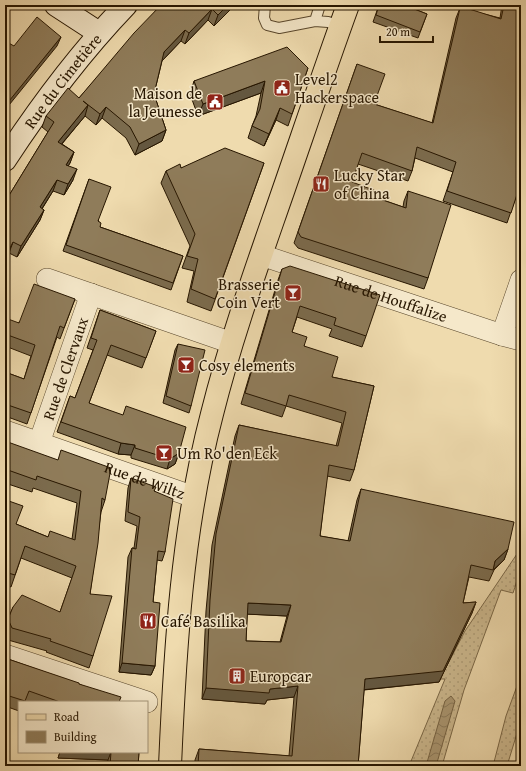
<svg xmlns="http://www.w3.org/2000/svg" width="526" height="771" viewBox="0 0 526 771" font-family="'Gentium Book Plus',serif">
<style>
.grass{fill:url(#grass-dots);stroke:#7a6848}
.water{fill:url(#water-waves);stroke:#766445}
.lines{fill:none;stroke-linecap:round;stroke-linejoin:round}
.lane-casing{stroke:#59472c;stroke-width:12}
.street-casing{stroke:#59472c;stroke-width:22}
.secondary-casing{stroke:#271600;stroke-width:24}
.primary-casing{stroke:#271600;stroke-width:24}
.path{stroke:#271600;stroke-width:2.5;stroke-dasharray:1 2;stroke-linecap:butt}
.lane{stroke:#f5e8ca;stroke-width:10}
.street{stroke:#f5e8ca;stroke-width:21}
.secondary{stroke:#f5e8ca;stroke-width:22}
.primary{stroke:#efdbae;stroke-width:22}
.wall{fill:#7b6b4d;stroke:#271600;fill-rule:evenodd}
.shaded-wall{fill:#64573f;stroke:#271600}
.building{fill:#8f7c5a;stroke:#271600;fill-rule:evenodd}
.labels{text-anchor:middle;dominant-baseline:central;stroke-width:3;stroke-linejoin:round;paint-order:stroke}
.poi-label{font-size:16px;fill:#271600;stroke:#f5e8ca;text-anchor:start}
.street-label{font-size:16px;fill:#271600;stroke:#f5e8ca}
</style>
<defs>
<pattern id="grass-dots" width="8" height="8" patternUnits="userSpaceOnUse"><rect width="8" height="8" fill="#cdba90"/><path d="M2 2h.1M6 6h.1" fill="none" stroke="#b09f7a" stroke-width="1.8" stroke-linecap="round"/></pattern>
<pattern id="water-waves" width="16" height="10" patternUnits="userSpaceOnUse"><rect width="16" height="10" fill="#ab9873"/><path d="M0 5q4-4 8 0t8 0" fill="none" stroke="#8b7b5c"/></pattern>
</defs>
<rect width="100%" height="100%" fill="#efdbae"/>
<filter id="stains"><feTurbulence type="fractalNoise" baseFrequency=".005" numOctaves="4"/><feColorMatrix values="0 0 0 0 .2 0 0 0 0 .09 0 0 0 0 .02 0 0 0 .5 -.17"/></filter>
<radialGradient id="worn" r=".72"><stop offset=".6" stop-color="#630" stop-opacity="0"/><stop offset="1" stop-color="#630" stop-opacity=".3"/></radialGradient>
<path class="grass" d="M521,548C521,563 518,579 513,593L501,590L464,690L442,766H409L445,679H440L465,631Z
M521,675V720L507,766H493L506,716Z"/>
<path class="water" d="M451,696L455,701L436,766H426L445,701Z"/>
<g class="lines">
<g class="lane-casing">
<path id="lane" d="M265,5L264,18L267,25L279,28L315,21L328,22L340,26
M315,21L320,5"/>
</g>
<g class="street-casing">
<g id="street">
<path id="s1" d="M261,255L502,335L521,340"/>
<path d="M47,279L232,343"/>
<path d="M502,335L521,280"/>
<path id="s2" d="M5,431L194,497"/>
<path id="s3" d="M39,443L91,294"/>
<path d="M5,655L147,702"/>
</g>
</g>
<g class="secondary-casing">
<g id="secondary">
<path d="M56,5L99,33"/>
<path id="s4" d="M5,160C41,105 81,52 126,5"/>
</g>
</g>
<g class="primary-casing">
<path id="primary" d="M170,766C175,649 182,528 212,414C230,342 255,272 279,203C302,137 324,71 348,5"/>
</g>
<path class="path" d="M516,766L521,747"/>
<use href="#lane" class="lane"/>
<use href="#street" class="street"/>
<use href="#secondary" class="secondary"/>
<use href="#primary" class="primary"/>
</g>
<path class="wall" d="M161,5L232,8L214,26L208,20L185,44L181,41L162,61L154,94L166,130L162,141L135,155L126,138L102,118L96,125L85,116L62,144L74,152L70,163L68,166L73,180L64,195L53,191L42,209L44,210L40,220L17,257L9,253L5,261V202L48,132L42,127L46,116L79,98Z
M379,5L409,7L427,14L418,38L373,22Z
M502,5H521V182L507,223L443,201L453,172L415,158L412,171L408,181L358,164L352,182L374,197L403,207L404,201L408,191L428,278L424,289L298,248L294,243L357,64L374,104L432,123L456,18L460,8L500,18Z
M308,68L288,126L276,120L264,146L248,138L252,126L256,116L261,93L198,116L190,94L194,81Z
M264,163L211,311L187,302L194,271L182,268L190,246L161,183L166,171L181,168Z
M89,179L100,227L183,256L171,290L63,251Z
M282,269L366,336L362,347L329,336L332,329L297,317L292,332L332,377L374,386L354,470L350,481L327,476L320,536L348,541L357,500L361,489L508,549L504,560L494,570L489,581L469,577L463,603L476,602L472,613L439,682L364,690L358,766H195V760L199,749L289,756L294,697L267,700L265,704L202,699L206,611L212,545L235,436L239,425L336,446L342,423L286,406L282,417L241,404L278,280ZM247,614L287,616L280,642L246,641Z
M75,299L60,339L57,337L27,424L5,416V372L24,379L31,356L5,346V328Z
M100,310L156,331L142,368L107,355L89,403L179,453L175,464L167,469L131,458V455L118,454L57,432L70,396L75,398L93,350L87,348Z
M178,344L191,406L189,413L163,403L175,350Z
M5,441L105,500L101,512L90,594L93,656L89,668L46,652L47,651L8,640L5,634V627L13,607L60,612L72,578L21,558L11,587L5,585V503L16,524L48,537L72,539L77,503L33,488L32,492L5,483Z
M131,478L155,491L165,552L162,561L157,560L153,602L155,666L151,675L119,672L128,557L132,548H134L137,526L125,521L128,488Z
M5,658L79,684L119,702H19V711L5,706Z
M60,752H139L138,766H107L108,760L58,758Z"/>
<path class="shaded-wall" d="M228,5H233L232,8L214,26L218,15Z
M212,9L208,20L185,44L189,33Z
M185,30L181,41L160,63L164,52Z
M61,37L57,46L5,110V106L8,101Z
M265,81L261,93L198,116L203,104Z
M88,105L85,116L54,153L58,142Z
M106,107L102,118L96,125L100,114Z
M280,108L276,120L264,146L269,134Z
M166,130L162,141L135,155L139,144Z
M74,152L70,163L62,176L66,165Z
M77,169L73,180L64,195L68,184Z
M57,180L53,191L36,218L40,207Z
M44,210L40,220L17,257L21,246Z
M13,242L9,253L5,261V258Z
M121,443L135,445L131,455L118,454Z
M179,453L175,464L167,469L170,459Z
M508,549L504,560L493,570L495,561Z
M476,602L472,613L439,682L361,690L365,679Z
M248,603L291,605L287,616L244,614Z
M122,663L155,666L151,675L119,672Z
M298,686L294,697L267,700L265,704L202,699L206,688L270,689Z
M60,752H111L108,760L58,758Z"/>
<path class="building" d="M161,5H228L218,15L212,9L189,33L185,30L164,52L154,94L166,130L139,144L130,127L106,107L100,114L83,101L88,105L58,142L74,152L66,165L77,169L68,184L57,180L40,207L44,210L21,246L13,242L5,258V202L54,122L46,116L68,88L79,98L134,33Z
M379,5H410L409,7L427,14L420,32L376,15Z
M504,5H521V182L511,213L447,191L456,162L417,147L412,171L362,153L352,182L376,191L374,197L406,208L408,191L451,205L428,278L301,237L298,232L357,64L385,74L374,104L433,123L460,8H466L501,19Z
M37,17L61,37L5,106V41L14,46Z
M287,47L308,68L292,114L280,108L269,134L252,126L260,109L265,81L203,104L194,81Z
M225,148L264,163L215,299L191,289L198,259L187,256L195,234L166,171L180,164L181,168Z
M89,179L111,187L98,221L101,223L100,227L183,256L173,283L66,245Z
M290,266L380,295L366,336L334,325L336,318L300,306L292,332L307,337L304,346L338,357L332,377L374,386L354,470L329,465L320,536L350,541L361,489L514,522L508,549L495,561L493,570L471,565L463,603L476,602L443,671L365,679L358,766H198L199,749L292,756L298,686L270,689L269,693L206,688L210,600L216,534L239,425L338,446L346,412L289,395L286,406L245,393L282,269ZM248,603L291,605L281,642L246,641Z
M34,284L75,299L64,328L60,326L31,413L5,404V372L24,379L35,345L5,334V328L8,319L19,323Z
M100,310L156,331L146,358L111,345L89,403L123,415L126,406L186,427L179,453L170,459L135,448V445L121,443L61,422L70,396L75,398L97,340L91,338Z
M178,344L205,350L191,406L166,396Z
M5,441L58,460L61,450L111,468L105,500L102,498L98,543L90,594L112,596L93,656L50,641L51,639L12,628L8,619L13,607L22,595L60,612L76,566L25,546L15,575L5,572V503L6,500L23,506L16,524L48,537L50,531L75,540L81,491L37,476L36,480L5,469Z
M131,478L156,487L154,491L173,499L165,552L158,551L153,602L160,603L155,666L122,663L132,548L136,549L140,517L128,512Z
M5,658L79,683V684L121,697L119,702H60L29,691L25,701L6,695L5,698Z
M111,752H139L138,766H110Z"/>
<defs>
<g id="civic-square" transform="scale(0.9)"><rect x="-9" y="-9" width="18" height="18" rx="4" fill="#8f2418" stroke="#f5e8ca"/><path d="M-.6-6.5H3V-4.5H.6V-3L4-1V1h2V6H-6V1h2V-1L-.6-3ZM-1.2 2.5V6h2.4V2.5Z" fill="#fff"/></g>
<g id="restaurant-square" transform="scale(0.9)"><rect x="-9" y="-9" width="18" height="18" rx="4" fill="#8f2418" stroke="#f5e8ca"/><path d="M-5-6h1v4h1v-4h1v4h1v-4h1v5L-1.5 .5V6h-2V.5L-5-1ZM5-6V6H3V1.5H1.5Q1.5-4 5-6Z" fill="#fff"/></g>
<g id="bar-square" transform="scale(0.9)"><rect x="-9" y="-9" width="18" height="18" rx="4" fill="#8f2418" stroke="#f5e8ca"/><path d="M-6-5H6L.8 .8V4.5H3.5V6h-7V4.5H-.8V.8Z" fill="#fff"/></g>
<g id="building-square" transform="scale(0.9)"><rect x="-9" y="-9" width="18" height="18" rx="4" fill="#8f2418" stroke="#f5e8ca"/><path d="M-4-6H4V6H1V3H-1V6H-4ZM-2.5-4.3h1.7v1.8h-1.7ZM.8-4.3h1.7v1.8H.8ZM-2.5-1h1.7V.8h-1.7ZM.8-1h1.7V.8H.8Z" fill="#fff"/></g>
</defs>
<g fill-rule="evenodd">
<use href="#civic-square" x="282" y="88"/>
<use href="#civic-square" x="215" y="102"/>
<use href="#restaurant-square" x="321" y="184"/>
<use href="#bar-square" x="293" y="293"/>
<use href="#bar-square" x="186" y="365"/>
<use href="#bar-square" x="164" y="453"/>
<use href="#restaurant-square" x="148" y="621"/>
<use href="#building-square" x="237" y="676"/>
</g>
<g class="labels">
<g class="poi-label">
<text x="295" y="79">Level2<tspan x="295" dy="18">Hackerspace</tspan></text>
<text x="202" y="93" text-anchor="end">Maison de<tspan x="202" dy="18">la Jeunesse</tspan></text>
<text x="334" y="175">Lucky Star<tspan x="334" dy="18">of China</tspan></text>
<text x="280" y="284" text-anchor="end">Brasserie<tspan x="280" dy="18">Coin Vert</tspan></text>
<text x="199" y="365">Cosy elements</text>
<text x="177" y="453">Um Ro'den Eck</text>
<text x="161" y="621">Café Basilika</text>
<text x="250" y="676">Europcar</text>
</g>
<g class="street-label">
<text stroke="none"><textPath href="#s4" startOffset="98">Rue du Cimetière</textPath></text>
<text stroke="none"><textPath href="#s1" startOffset="137">Rue de Houffalize</textPath></text>
<text stroke="none"><textPath href="#s3" startOffset="79">Rue de Clervaux</textPath></text>
<text stroke="none"><textPath href="#s2" startOffset="148">Rue de Wiltz</textPath></text>
</g>
</g>
<rect width="526" height="771" fill="none" stroke="#efdbae" stroke-width="20"/>
<rect x="6" y="6" width="514" height="759" fill="none" stroke="#271600" stroke-width="2"/>
<rect x="10" y="10" width="506" height="751" fill="none" stroke="#271600"/>
<rect x="18" y="701" width="130" height="52" fill="#f5e8ca" stroke="#a39479"/>
<rect x="26" y="714" width="20" height="6" fill="#efdbae" stroke="#a39479"/>
<text x="54" y="721" font-size="12" fill="#271600">Road</text>
<rect x="26" y="731" width="20" height="12" fill="#8f7c5a" stroke="#a39479"/>
<text x="54" y="741" font-size="12" fill="#271600">Building</text>
<path d="M380 36v6h53v-6" fill="none" stroke="#271600" stroke-width="2"/>
<text x="386" y="36" font-size="12" fill="#271600" stroke="#f5e8ca" stroke-width="3" paint-order="stroke">20 m</text>
<rect width="100%" height="100%" filter="url(#stains)"/>
<rect width="100%" height="100%" fill="url(#worn)"/>
</svg>
